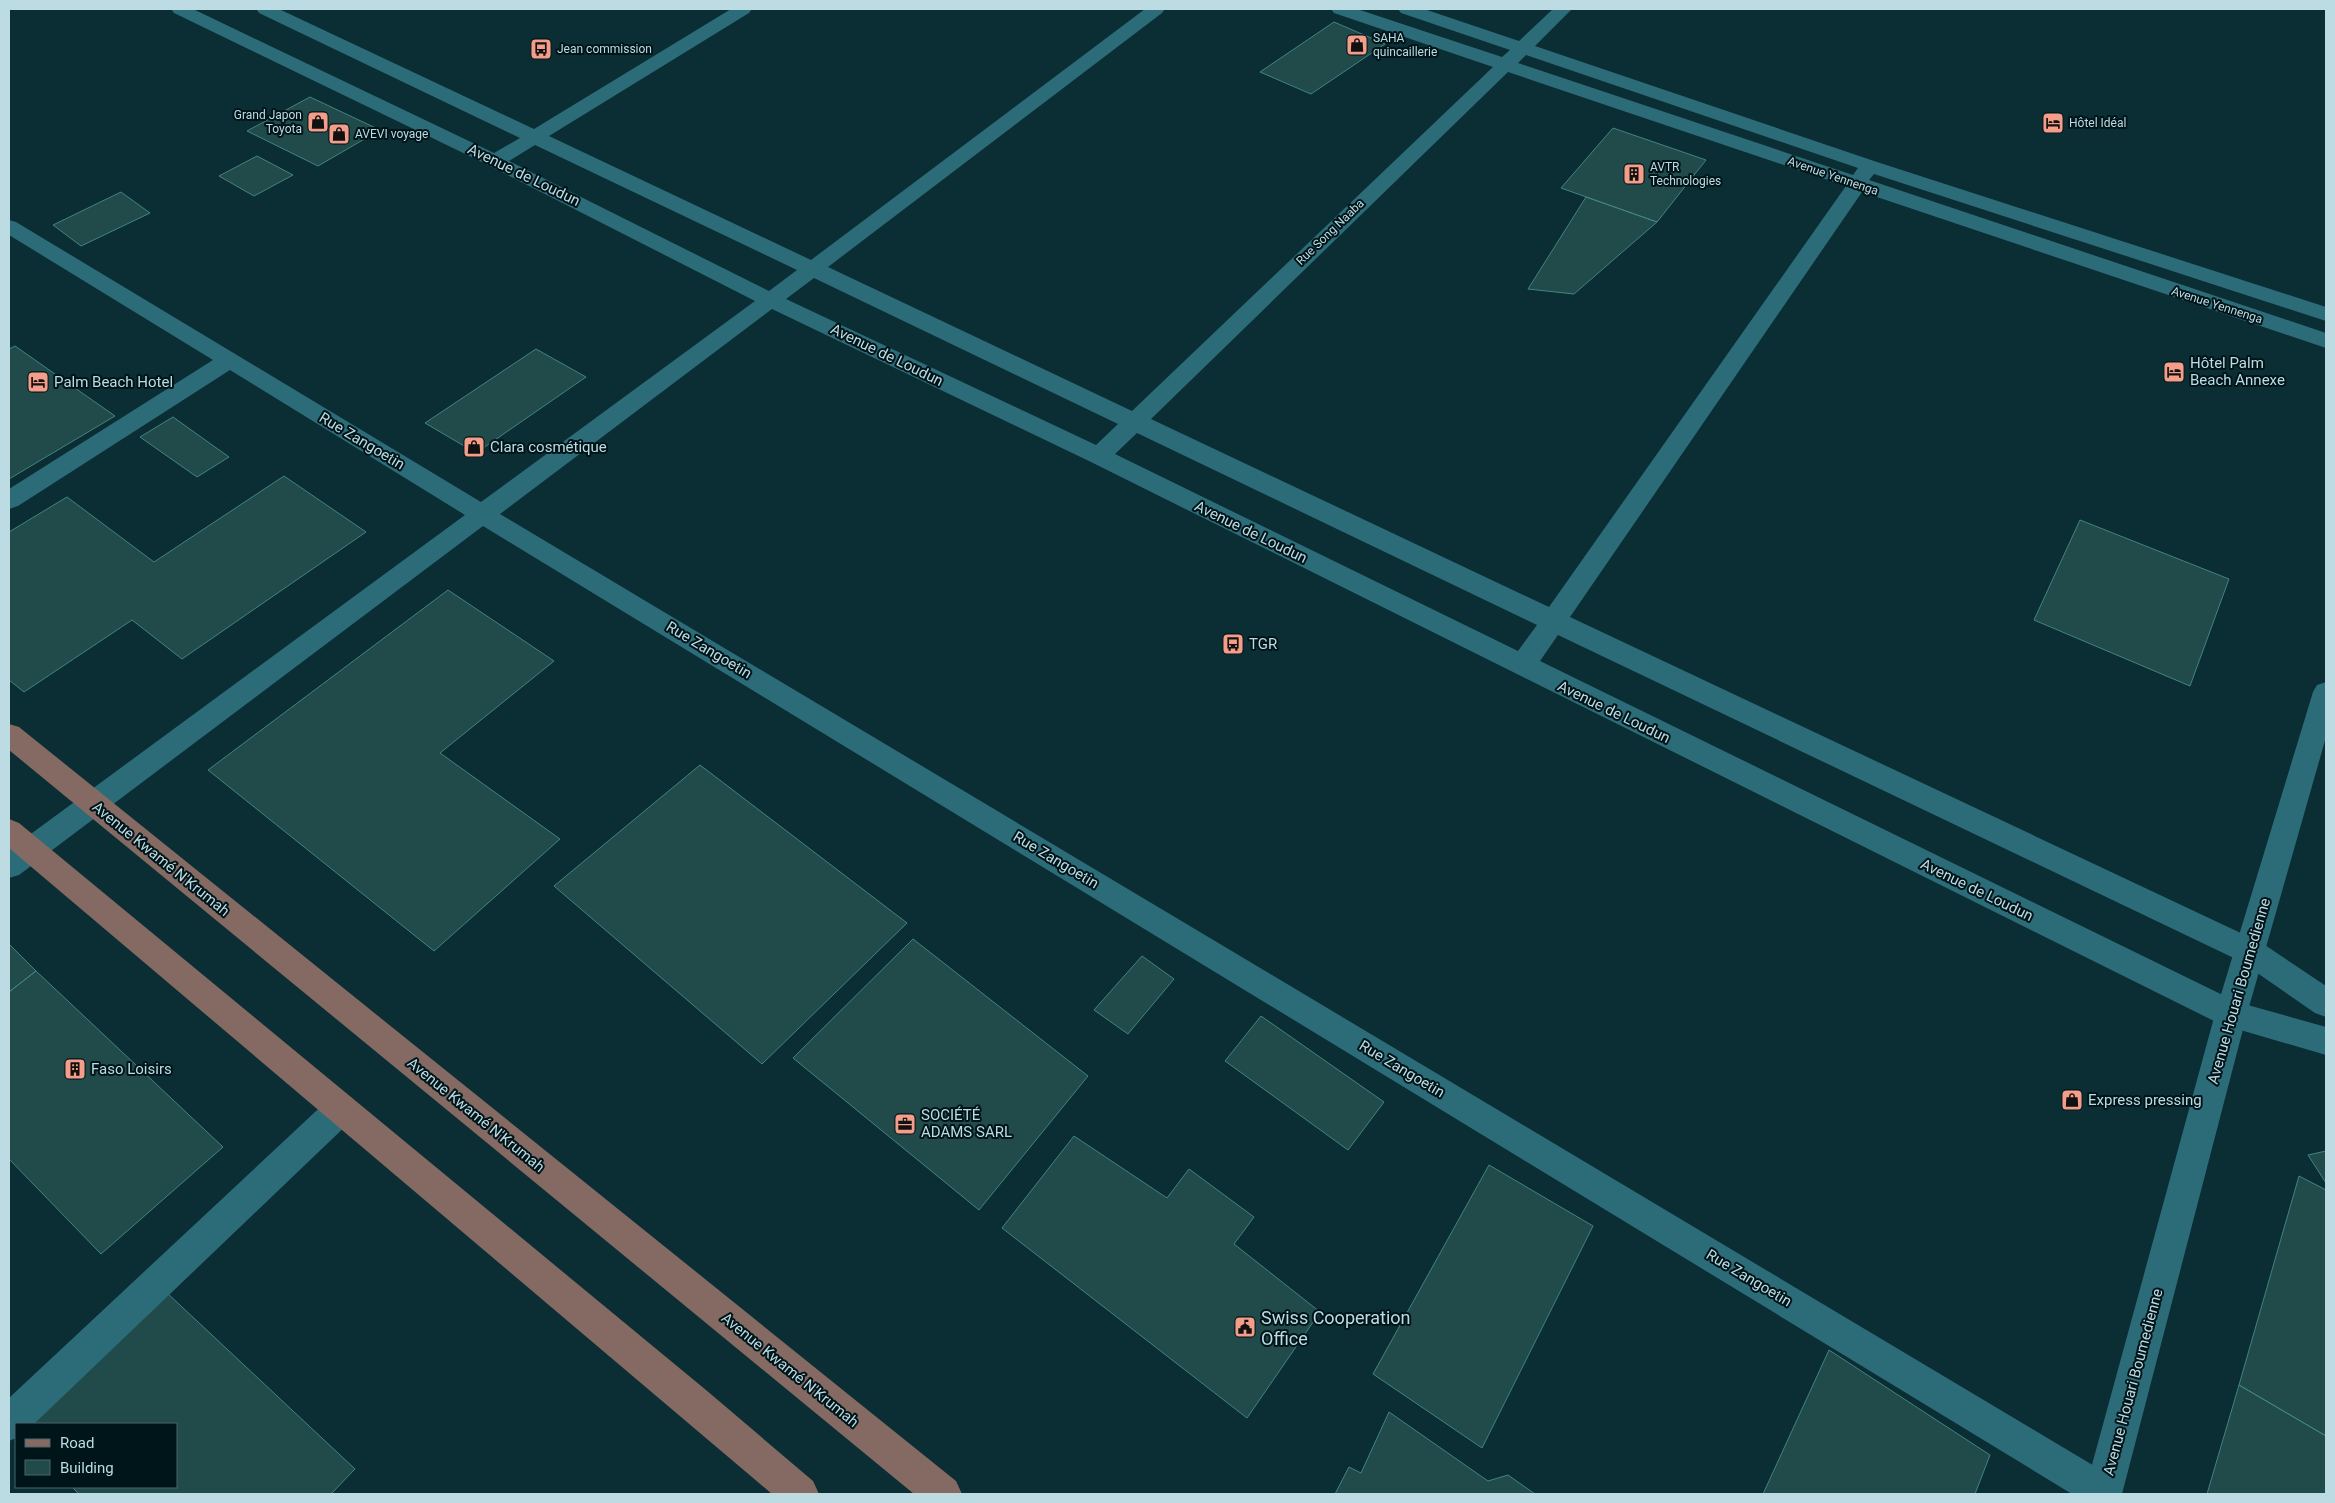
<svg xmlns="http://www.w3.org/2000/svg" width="2335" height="1503" viewBox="0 0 2335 1503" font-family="Roboto,sans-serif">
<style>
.building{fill:#214a4a;stroke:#428483}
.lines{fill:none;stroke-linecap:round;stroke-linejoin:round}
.street{fill:#2c6c79;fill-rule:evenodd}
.secondary{fill:#2c6c79;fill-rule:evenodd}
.primary{fill:#846a63;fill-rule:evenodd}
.labels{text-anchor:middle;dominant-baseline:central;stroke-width:4;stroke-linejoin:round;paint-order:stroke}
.far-poi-label{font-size:12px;fill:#bcdbe2;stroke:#00151a;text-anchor:start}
.far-street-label{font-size:12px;fill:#bcdbe2;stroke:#00151a}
.street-label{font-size:15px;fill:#bcdbe2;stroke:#00151a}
.poi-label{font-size:15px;fill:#bcdbe2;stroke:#00151a;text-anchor:start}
.near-poi-label{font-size:18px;fill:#bcdbe2;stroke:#00151a;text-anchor:start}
</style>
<rect width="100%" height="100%" fill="#0b2d34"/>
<path class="building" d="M1334,22L1385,44L1311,94L1260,72Z
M310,97L380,130L318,166L247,131Z
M1613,128L1706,160L1657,222L1561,188Z
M257,156L293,175L254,196L219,176Z
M121,192L150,213L81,246L53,225Z
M1586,197L1657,222L1574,294L1528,289Z
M15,346L115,416L9,479V349Z
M536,349L586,377L476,453L425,423Z
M173,417L229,457L197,477L140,437Z
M284,476L366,532L182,659L132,620L24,692L9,680V532L67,497L154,562Z
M2080,520L2229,579L2190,686L2034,620Z
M448,590L554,661L440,753L560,839L434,951L208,770Z
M700,765L907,923L762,1064L554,886Z
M913,939L1088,1076L979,1210L793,1058Z
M9,944L36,971L9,992Z
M1142,956L1174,979L1128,1034L1094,1010Z
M36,971L223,1147L101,1254L9,1159V992Z
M1261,1016L1384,1102L1348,1150L1225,1061Z
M1074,1136L1167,1198L1189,1169L1254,1217L1234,1244L1320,1312L1247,1418L1002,1228Z
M2326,1151V1183L2308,1155Z
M1489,1165L1593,1226L1482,1448L1373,1374Z
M2299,1176L2326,1190V1436L2239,1385Z
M166,1292L355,1469L331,1494H79L72,1487H176V1424H27Z
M1829,1350L1990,1455L1975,1494H1763Z
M2239,1385L2326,1436V1494H2207Z
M1389,1412L1488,1481L1508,1475L1535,1494H1335L1349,1467L1361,1473Z"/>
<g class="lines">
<path class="street" d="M171,9H193L494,153L520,138L259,13L256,9H279L534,129L731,9H752L749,13L549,136L811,260L1145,9H1165L1162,13L828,267L1132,411L1493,67L1334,13L1331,9H1357L1502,57L1510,50L1401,13L1398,9H1424L1519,41L1553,9H1572L1535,46L1877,162L2326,307V321L1874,174L1869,180L2326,333V348L1862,192L1570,617L2262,943L2326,986V1017L2315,1013L2240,961L1558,635L1540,661L2237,1002L2326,1027V1055L2220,1024L1091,462L772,309L500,514L2116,1479L2121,1494H2072L483,526L19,875L9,878V850L465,515L230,370L18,506L9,509V489L213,360L9,235V220L16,222L481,502L755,301L488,165L174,13ZM1526,55L1858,168L1853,175L1518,63ZM1508,72L1846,186L1549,607L1151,419ZM535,145L797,270L769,291L509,161ZM814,278L1118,424L1096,445L786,299ZM1137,433L1537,625L1518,651L1115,454Z
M341,1094L352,1098L357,1109L352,1120L34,1424H16V1438L9,1441V1398L330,1098Z"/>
<path class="secondary" d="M2326,682V737L2247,1014L2122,1494H2084L2215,1014L2313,692L2317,685Z"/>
<path class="primary" d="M9,724L19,727L956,1481L962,1494H914L9,750Z
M9,819L19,823L706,1390L813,1481L819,1494H772L9,848Z"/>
</g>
<defs>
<g id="shop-square" transform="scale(1.125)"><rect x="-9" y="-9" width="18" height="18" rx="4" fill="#f49e89" stroke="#00151a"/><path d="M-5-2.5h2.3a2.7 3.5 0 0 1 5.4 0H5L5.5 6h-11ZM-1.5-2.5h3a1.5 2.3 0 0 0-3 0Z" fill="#111"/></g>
<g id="bus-square" transform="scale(1.125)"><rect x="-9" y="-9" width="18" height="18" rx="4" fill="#f49e89" stroke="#00151a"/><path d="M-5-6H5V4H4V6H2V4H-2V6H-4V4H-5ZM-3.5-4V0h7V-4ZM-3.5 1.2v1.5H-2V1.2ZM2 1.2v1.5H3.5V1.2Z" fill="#111"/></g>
<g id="hotel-square" transform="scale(1.125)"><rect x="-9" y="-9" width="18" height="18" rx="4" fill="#f49e89" stroke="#00151a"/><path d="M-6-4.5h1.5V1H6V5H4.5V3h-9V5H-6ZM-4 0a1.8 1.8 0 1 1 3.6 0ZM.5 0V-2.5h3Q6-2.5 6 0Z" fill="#111"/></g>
<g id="building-square" transform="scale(1.125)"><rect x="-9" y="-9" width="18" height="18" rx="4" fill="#f49e89" stroke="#00151a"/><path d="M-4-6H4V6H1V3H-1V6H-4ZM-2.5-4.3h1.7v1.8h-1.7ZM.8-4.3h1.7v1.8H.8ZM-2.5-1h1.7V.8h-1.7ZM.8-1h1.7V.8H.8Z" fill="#111"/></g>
<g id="office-square" transform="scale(1.125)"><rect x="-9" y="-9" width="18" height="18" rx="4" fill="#f49e89" stroke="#00151a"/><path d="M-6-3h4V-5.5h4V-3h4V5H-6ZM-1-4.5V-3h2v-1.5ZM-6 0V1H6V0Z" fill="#111"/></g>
<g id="civic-square" transform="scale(1.125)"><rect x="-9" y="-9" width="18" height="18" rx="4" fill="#f49e89" stroke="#00151a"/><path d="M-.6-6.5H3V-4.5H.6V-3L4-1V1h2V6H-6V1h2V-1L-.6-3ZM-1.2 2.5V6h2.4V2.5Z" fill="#111"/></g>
</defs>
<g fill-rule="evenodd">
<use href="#shop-square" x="1357" y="45"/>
<use href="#bus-square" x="541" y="49"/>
<use href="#shop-square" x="318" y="122"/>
<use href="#hotel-square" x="2053" y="123"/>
<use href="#shop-square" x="339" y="134"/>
<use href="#building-square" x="1634" y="174"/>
<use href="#hotel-square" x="2174" y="372"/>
<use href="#hotel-square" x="38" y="382"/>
<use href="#shop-square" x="474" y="447"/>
<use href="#bus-square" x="1233" y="644"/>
<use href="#building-square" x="75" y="1069"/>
<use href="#shop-square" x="2072" y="1100"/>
<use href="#office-square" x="905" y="1124"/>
<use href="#civic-square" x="1245" y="1327"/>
</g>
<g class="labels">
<g class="far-poi-label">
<text x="1373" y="38">SAHA<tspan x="1373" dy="14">quincaillerie</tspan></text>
<text x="557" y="49">Jean commission</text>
<text x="302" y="115" text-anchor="end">Grand Japon<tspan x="302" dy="14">Toyota</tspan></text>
<text x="2069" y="123">Hôtel Idéal</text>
<text x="355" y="134">AVEVI voyage</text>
<text x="1650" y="167">AVTR<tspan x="1650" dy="14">Technologies</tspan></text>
</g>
<g class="far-street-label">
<text transform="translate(1833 176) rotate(19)">Avenue Yennenga</text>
<text transform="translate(1330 232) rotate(-44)">Rue Song Naaba</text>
<text transform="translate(2217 305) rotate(18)">Avenue Yennenga</text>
</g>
<g class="street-label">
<text transform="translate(524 175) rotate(26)">Avenue de Loudun</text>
<text transform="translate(887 355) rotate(26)">Avenue de Loudun</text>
<text transform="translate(362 441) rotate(31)">Rue Zangoetin</text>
<text transform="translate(1251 532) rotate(26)">Avenue de Loudun</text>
<text transform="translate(709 650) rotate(31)">Rue Zangoetin</text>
<text transform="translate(1614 712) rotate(26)">Avenue de Loudun</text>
<text transform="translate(161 859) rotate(39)">Avenue Kwamé N'Krumah</text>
<text transform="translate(1056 860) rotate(31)">Rue Zangoetin</text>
<text transform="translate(1977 890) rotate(26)">Avenue de Loudun</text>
<text transform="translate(2239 991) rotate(-74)">Avenue Houari Boumedienne</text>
<text transform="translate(1402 1069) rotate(31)">Rue Zangoetin</text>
<text transform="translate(476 1115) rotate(39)">Avenue Kwamé N'Krumah</text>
<text transform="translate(1749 1278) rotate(31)">Rue Zangoetin</text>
<text transform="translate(790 1370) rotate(39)">Avenue Kwamé N'Krumah</text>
<text transform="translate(2133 1382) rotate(-75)">Avenue Houari Boumedienne</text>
</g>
<g class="poi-label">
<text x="2190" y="363">Hôtel Palm<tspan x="2190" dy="17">Beach Annexe</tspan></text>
<text x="54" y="382">Palm Beach Hotel</text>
<text x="490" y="447">Clara cosmétique</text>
<text x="1249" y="644">TGR</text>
<text x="91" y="1069">Faso Loisirs</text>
<text x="2088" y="1100">Express pressing</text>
<text x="921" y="1115">SOCIÉTÉ<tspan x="921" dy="17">ADAMS SARL</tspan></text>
</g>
<g class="near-poi-label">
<text x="1261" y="1317">Swiss Cooperation<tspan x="1261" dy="21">Office</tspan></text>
</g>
</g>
<rect width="2335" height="1503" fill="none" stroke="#bcdbe2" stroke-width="20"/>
<rect x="15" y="1423" width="162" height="65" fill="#00151a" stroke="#4b646a"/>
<rect x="25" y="1439" width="25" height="8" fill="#846a63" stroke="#4b646a"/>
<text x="60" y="1448" font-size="15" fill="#bcdbe2">Road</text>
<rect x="25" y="1460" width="25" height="15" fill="#214a4a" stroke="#4b646a"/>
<text x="60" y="1473" font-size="15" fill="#bcdbe2">Building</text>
</svg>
